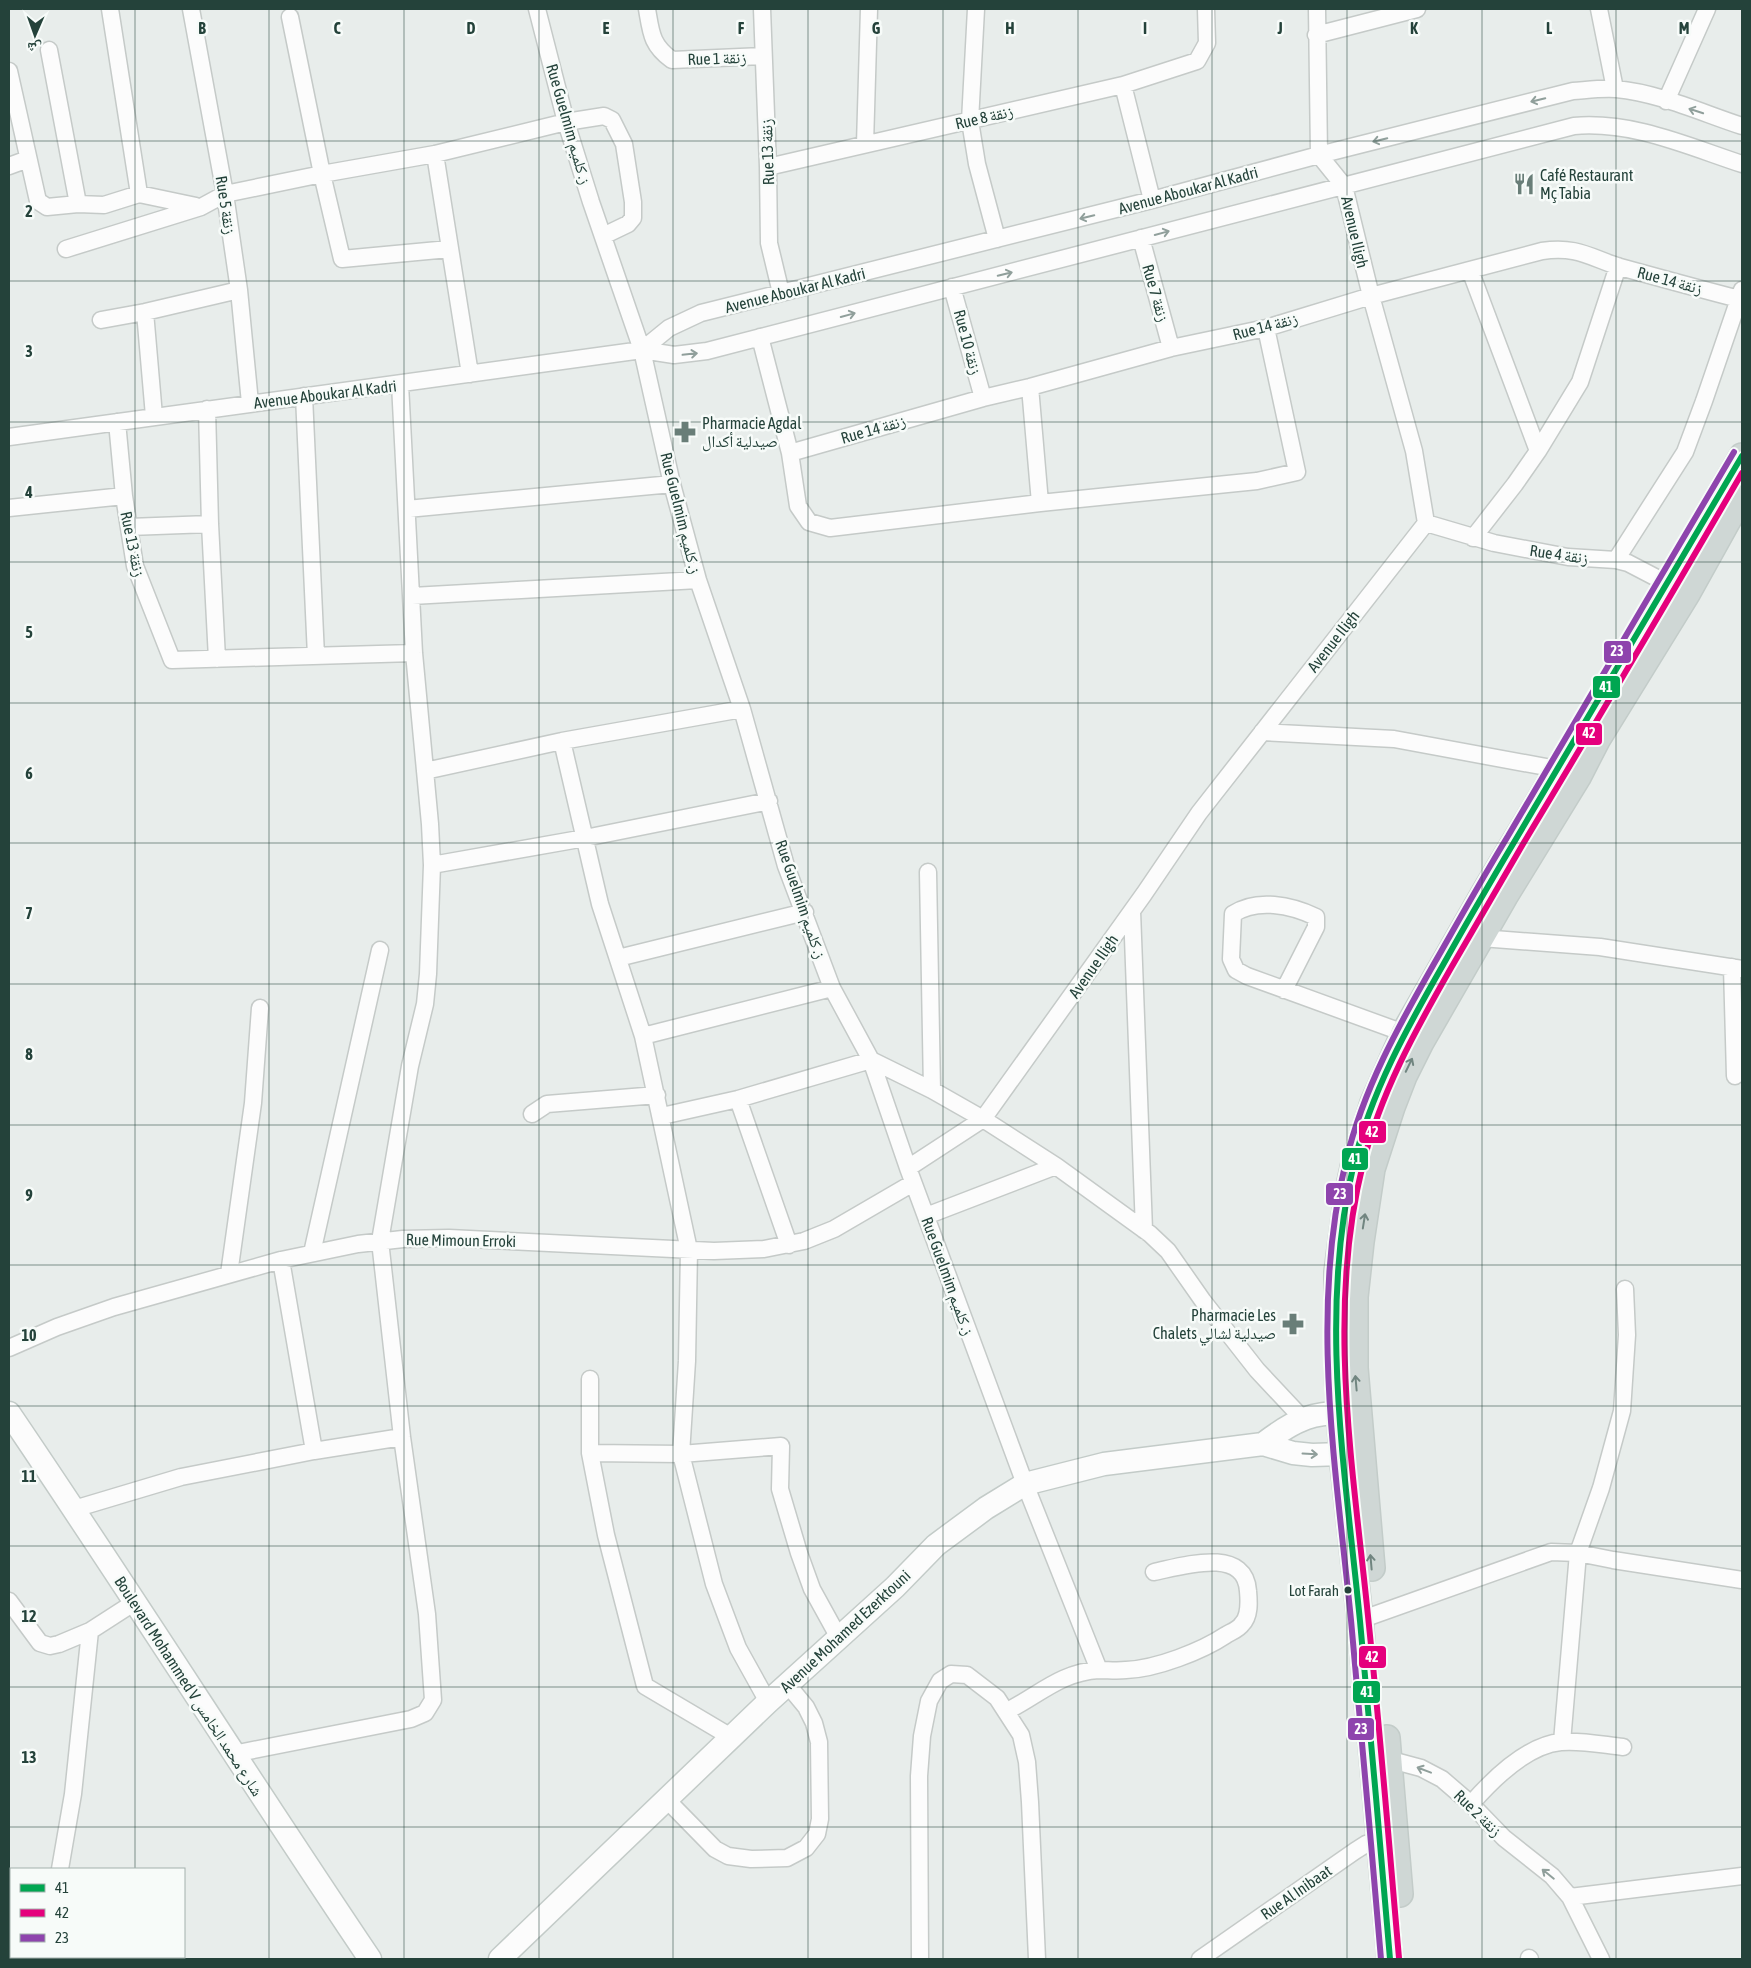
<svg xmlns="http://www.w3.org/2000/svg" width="1751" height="1968" viewBox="0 0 1751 1968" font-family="'Asap Condensed','Noto Naskh Arabic',sans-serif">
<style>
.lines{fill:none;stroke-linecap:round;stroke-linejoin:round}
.street-casing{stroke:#c5cac8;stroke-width:19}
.secondary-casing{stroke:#c3cbc8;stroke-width:25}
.primary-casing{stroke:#c3ccc9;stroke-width:28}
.street{stroke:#fcfcfc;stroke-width:16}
.secondary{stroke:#fcfcfc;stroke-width:22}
.primary{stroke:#cfd7d5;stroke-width:25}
.bus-1-casing{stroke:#f7fbf9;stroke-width:10}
.bus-2-casing{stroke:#f7fbf9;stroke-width:10}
.bus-3-casing{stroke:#f7fbf9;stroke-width:10}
.bus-1{stroke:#00a651;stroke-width:6}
.bus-2{stroke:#e5007d;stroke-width:6}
.bus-3{stroke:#8e44ad;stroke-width:6}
.oneway{stroke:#909f9b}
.oneway2{stroke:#718580}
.grid{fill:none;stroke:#24423a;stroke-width:1;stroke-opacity:0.55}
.bus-dot{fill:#24423a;stroke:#f7fbf9;stroke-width:2}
.labels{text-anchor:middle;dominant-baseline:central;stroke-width:5;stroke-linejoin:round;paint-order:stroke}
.bus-label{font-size:15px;fill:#24423a;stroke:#f7fbf9;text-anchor:end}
.street-label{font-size:16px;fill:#24423a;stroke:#f7fbf9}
.poi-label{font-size:16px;fill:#24423a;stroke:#f7fbf9;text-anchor:start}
.grid-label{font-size:16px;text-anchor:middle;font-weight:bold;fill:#24423a;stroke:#f7fbf9;stroke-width:5;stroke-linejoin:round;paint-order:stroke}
.line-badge{stroke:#f7fbf9;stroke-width:2}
.badge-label{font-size:14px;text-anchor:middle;font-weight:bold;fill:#fff}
</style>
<rect width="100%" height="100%" fill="#e8edeb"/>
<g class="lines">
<g class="street-casing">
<path id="street" d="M110,9L139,194
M191,9L225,194L239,290L250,403
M537,9L566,122L591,202L642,350L672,484L698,580L742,709L786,866L832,988L871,1060L908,1168L1025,1484L1099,1670C1061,1672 1039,1695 1007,1711
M647,9C651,32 651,45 672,60L763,56
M762,9L768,167L769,243L781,293
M976,9L970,121L977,164L997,239
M1599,9L1615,89
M290,17L322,174L342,259L449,249
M1316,35L1417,9
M49,50L78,204
M9,71L38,201L47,207L78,204L104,205L139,194L196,206
M1123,85L1152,200
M1666,101L1707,9
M865,144L869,9
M435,154L470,374
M9,166L28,159
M768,167L1123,85L1197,61L1207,43L1206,9
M1141,238L1171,348
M66,249L201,207L225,194L322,174L435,154L566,122L604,116L612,120L624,144L633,202V218L628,224L603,236
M1470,270L1538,451
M952,287L983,398
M145,312L154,416
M101,320L145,312L239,290
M760,337L790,453L798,506L809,522L830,528L1040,503L1257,481L1297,472L1266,328
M642,350L669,328L701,313L1152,200L1319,155L1573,91C1587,90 1602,88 1616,89C1659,93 1702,113 1742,126
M1030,387L1040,503
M304,396L316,656
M207,409L210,524L217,659
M117,422L124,496L135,566L172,660L414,653
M9,437L642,350L674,355L707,351L1574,126C1633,121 1687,146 1742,164
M790,453L983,398L1030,387L1171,348L1266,328L1371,296L1542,251C1577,246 1589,257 1620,267C1660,278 1700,289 1739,299
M9,508L124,496
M407,509L672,484
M1426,523L1494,543L1568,557L1616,560L1628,563L1676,588
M129,527L210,524
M1473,538L1515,484L1538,451L1580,382L1618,266
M1616,560L1685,452L1704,401L1742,290
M412,596L698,580
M1262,732L1394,739L1557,769L1566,773
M562,741L600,904L643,1036L689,1250L687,1361L681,1454L714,1584L738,1648L768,1702
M425,771L562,741L742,709
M432,865L585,838L769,801
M928,872L932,1090
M1132,911L1144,1230
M1481,938L1600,947L1742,969
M618,958L805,912
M1732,967L1735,1076
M1284,990L1316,927V917C1291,905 1257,898 1233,914L1231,959L1236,970L1247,976L1404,1033
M643,1036L832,988
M738,1099L789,1245
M532,1114L547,1104L657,1095
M662,1116L738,1099L871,1060L932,1090L983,1119L1056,1166L1150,1234L1168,1251L1203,1301L1257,1370L1302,1418
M908,1168L983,1119L1144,894L1199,813L1426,523L1414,451L1371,296L1344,186L1319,155L1317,9
M926,1216L1056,1166
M312,1253L380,950
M281,1260L314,1451
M229,1274L253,1103L260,1008
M9,1348L57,1327L114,1307L281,1260L358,1244L403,1239L449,1238L714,1251L764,1249L804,1241L834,1229L913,1183
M590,1379V1453L681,1454L781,1446L780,1489L799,1553L812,1589L839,1638
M590,1453L606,1535L645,1686L731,1737
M74,1509L181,1477L314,1451L402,1437
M9,1601L40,1643L50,1646L59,1644L90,1631
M1360,1620L1551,1552L1578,1553L1613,1560L1742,1580
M1099,1670C1108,1670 1117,1671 1126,1670C1156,1669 1202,1651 1226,1635C1231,1632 1239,1629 1242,1624C1250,1616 1249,1602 1248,1591C1245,1546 1183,1566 1154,1572
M1562,1742L1578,1553L1601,1488L1622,1411L1627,1335L1625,1289
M233,1754L411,1719L425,1713L433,1700L427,1614L402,1437L380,1241L410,1066L425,1004L428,974L432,865L430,824L414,653L400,384
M1380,1757L1421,1768L1442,1779L1471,1804L1504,1838L1552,1876L1570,1897L1601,1959
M666,1799L715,1849L728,1856L751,1859L787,1858L806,1848L817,1834L820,1819L819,1742L814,1723L806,1707L787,1684
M1471,1804C1492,1780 1527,1745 1561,1742C1580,1740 1604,1745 1623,1747
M60,1869L73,1794L90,1631L135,1602
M1570,1897L1742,1876
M55,1957V1959
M95,1957V1959
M172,1957L173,1959
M1529,1958L1530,1959
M920,1959L919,1776L922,1736L929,1701L940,1681L951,1674L967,1675L997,1698L1021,1735L1027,1762L1030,1802L1037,1959
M1200,1959L1355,1851L1366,1844L1387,1838"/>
</g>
<g class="secondary-casing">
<path id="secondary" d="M9,1413C132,1594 248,1778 370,1959
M1263,1444C1294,1420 1316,1409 1356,1414
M500,1959L768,1702L895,1587L936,1545L986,1508L1025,1484L1104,1464L1263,1444L1293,1453L1312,1455L1342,1454L1359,1452"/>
</g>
<g class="primary-casing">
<path id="primary" d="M1372,1568L1355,1368V1297L1361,1242L1372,1169L1392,1107L1404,1076L1421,1042L1505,896L1578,777L1597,740L1687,594L1742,495
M1387,1738L1400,1894
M1390,1959L1360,1620L1342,1454L1337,1371V1272L1347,1196L1355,1159L1373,1103L1404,1033L1487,888L1622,662L1742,456"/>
</g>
<use href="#street" class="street"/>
<use href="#secondary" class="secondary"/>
<use href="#primary" class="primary"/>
<g class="bus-1-casing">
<path id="bus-1" d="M1390,1959C1380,1846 1371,1734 1360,1621C1345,1469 1318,1313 1354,1163C1371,1092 1407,1028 1443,965C1467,922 1491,881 1516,839C1592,712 1667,584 1742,456"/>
</g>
<g class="bus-2-casing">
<path id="bus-2" d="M1399,1958C1389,1844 1380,1730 1368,1616C1353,1468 1326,1311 1363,1164C1380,1094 1415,1031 1451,968C1475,927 1499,885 1523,844C1597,721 1670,597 1742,473"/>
</g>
<g class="bus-3-casing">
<path id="bus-3" d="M1381,1959C1371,1846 1362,1733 1351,1620C1336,1468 1309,1312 1346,1161C1363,1089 1399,1025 1435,962C1459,920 1483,877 1508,836C1584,708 1660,580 1734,452"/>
</g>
<use href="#bus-1" class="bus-1"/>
<use href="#bus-2" class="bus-2"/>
<use href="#bus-3" class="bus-3"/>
</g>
<defs><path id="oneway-shaft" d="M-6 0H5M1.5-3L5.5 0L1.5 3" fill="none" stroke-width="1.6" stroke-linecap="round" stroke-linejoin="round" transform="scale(1.25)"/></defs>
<g class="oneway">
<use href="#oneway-shaft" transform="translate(1538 100) rotate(166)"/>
<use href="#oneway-shaft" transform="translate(1696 111) rotate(-162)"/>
<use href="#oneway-shaft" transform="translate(1380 140) rotate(166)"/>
<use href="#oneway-shaft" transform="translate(1087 217) rotate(166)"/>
<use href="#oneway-shaft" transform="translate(1162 233) rotate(-15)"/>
<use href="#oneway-shaft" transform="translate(1005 274) rotate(-14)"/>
<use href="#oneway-shaft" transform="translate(848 315) rotate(-15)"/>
<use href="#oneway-shaft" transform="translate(690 354) rotate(-6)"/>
<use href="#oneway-shaft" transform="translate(1310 1454) rotate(3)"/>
<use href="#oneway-shaft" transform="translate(1424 1770) rotate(-159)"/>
<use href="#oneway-shaft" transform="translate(1548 1874) rotate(-141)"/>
</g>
<g class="oneway2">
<use href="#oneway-shaft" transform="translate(1409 1065) rotate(-64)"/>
<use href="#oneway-shaft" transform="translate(1364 1221) rotate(-81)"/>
<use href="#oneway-shaft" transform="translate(1356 1383) rotate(-95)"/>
<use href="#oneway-shaft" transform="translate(1371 1562) rotate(-95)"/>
</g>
<path class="grid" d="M135,9V1869M269,9V1959M404,9V1959M539,9V1959M673,9V1959M808,9V1959M943,9V1959M1078,9V1959M1212,9V1959M1347,9V1959M1482,9V1959M1616,9V1959M9,141H1742M9,281H1742M9,422H1742M9,562H1742M9,703H1742M9,843H1742M9,984H1742M9,1125H1742M9,1265H1742M9,1406H1742M9,1546H1742M9,1687H1742M9,1827H1742M135,1957V1959"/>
<defs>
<g id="restaurant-bare" transform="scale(1.725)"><path d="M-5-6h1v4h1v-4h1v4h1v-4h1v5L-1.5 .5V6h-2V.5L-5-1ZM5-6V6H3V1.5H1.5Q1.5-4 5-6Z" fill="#697e78" stroke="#f7fbf9" stroke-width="2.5" paint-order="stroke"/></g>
<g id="pharmacy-bare" transform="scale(1.725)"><path d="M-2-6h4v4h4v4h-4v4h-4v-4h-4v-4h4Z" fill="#697e78" stroke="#f7fbf9" stroke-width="2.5" paint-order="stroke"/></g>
</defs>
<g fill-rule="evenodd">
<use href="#restaurant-bare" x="1524" y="184"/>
<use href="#pharmacy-bare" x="685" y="432"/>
<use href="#pharmacy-bare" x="1293" y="1324"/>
</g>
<circle class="bus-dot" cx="1348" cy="1590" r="4.5"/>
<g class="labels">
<g class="bus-label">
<text x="1339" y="1590">Lot Farah</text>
</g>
<g class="street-label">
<text transform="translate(717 58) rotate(-2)">Rue 1 زنقة</text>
<text transform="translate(984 117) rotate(-13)">Rue 8 زنقة</text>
<text transform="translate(569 124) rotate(74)">Rue Guelmim ز. كلميم</text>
<text transform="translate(767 152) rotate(-92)">Rue 13 زنقة</text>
<text transform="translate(1188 190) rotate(-15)">Avenue Aboukar Al Kadri</text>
<text transform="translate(226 205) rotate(81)">Rue 5 زنقة</text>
<text transform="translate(1355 232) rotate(77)">Avenue Iligh</text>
<text transform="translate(1670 280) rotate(15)">Rue 14 زنقة</text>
<text transform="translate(795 290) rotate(-14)">Avenue Aboukar Al Kadri</text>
<text transform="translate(1156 293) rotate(74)">Rue 7 زنقة</text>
<text transform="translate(1265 326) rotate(-15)">Rue 14 زنقة</text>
<text transform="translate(968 342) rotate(75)">Rue 10 زنقة</text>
<text transform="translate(325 394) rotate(-7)">Avenue Aboukar Al Kadri</text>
<text transform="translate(873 429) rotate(-16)">Rue 14 زنقة</text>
<text transform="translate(681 513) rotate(76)">Rue Guelmim ز. كلميم</text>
<text transform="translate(133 544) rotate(78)">Rue 13 زنقة</text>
<text transform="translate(1559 554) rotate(8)">Rue 4 زنقة</text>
<text transform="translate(1333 641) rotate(-52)">Avenue Iligh</text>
<text transform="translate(801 899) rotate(71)">Rue Guelmim ز. كلميم</text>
<text transform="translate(1093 966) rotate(-55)">Avenue Iligh</text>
<text transform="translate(461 1240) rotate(1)">Rue Mimoun Erroki</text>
<text transform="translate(948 1276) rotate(70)">Rue Guelmim ز. كلميم</text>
<text transform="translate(845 1631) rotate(-43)">Avenue Mohamed Ezerktouni</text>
<text transform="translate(189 1686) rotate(57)">Boulevard Mohammed V شارع محمد الخامس</text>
<text transform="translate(1478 1813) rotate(44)">Rue 2 زنقة</text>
<text transform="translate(1296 1892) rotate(-35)">Rue Al Inibaat</text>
</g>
<g class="poi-label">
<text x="1540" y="175">Café Restaurant<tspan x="1540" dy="18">Mç Tabia</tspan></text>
<text x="702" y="423">Pharmacie Agdal<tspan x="702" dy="18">صيدلية أكدال</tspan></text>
<text x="1276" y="1315" text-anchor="end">Pharmacie Les<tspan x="1276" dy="18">Chalets صيدلية لشالي</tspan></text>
</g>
</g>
<g class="grid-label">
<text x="202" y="34">B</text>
<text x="337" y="34">C</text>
<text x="471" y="34">D</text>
<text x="606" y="34">E</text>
<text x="741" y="34">F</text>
<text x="876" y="34">G</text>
<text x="1010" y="34">H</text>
<text x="1145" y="34">I</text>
<text x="1280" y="34">J</text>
<text x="1414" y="34">K</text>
<text x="1549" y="34">L</text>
<text x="1684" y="34">M</text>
<text x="29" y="217">2</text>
<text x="29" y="357">3</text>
<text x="29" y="498">4</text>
<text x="29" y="638">5</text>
<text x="29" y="779">6</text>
<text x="29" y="919">7</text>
<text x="29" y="1060">8</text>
<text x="29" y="1201">9</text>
<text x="29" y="1341">10</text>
<text x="29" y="1482">11</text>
<text x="29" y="1622">12</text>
<text x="29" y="1763">13</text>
</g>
<g class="line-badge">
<rect x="1603" y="640" width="29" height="24" rx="5" fill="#8e44ad"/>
<rect x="1592" y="675" width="29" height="24" rx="5" fill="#00a651"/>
<rect x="1575" y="722" width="28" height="24" rx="5" fill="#e5007d"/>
<rect x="1358" y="1120" width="29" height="24" rx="5" fill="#e5007d"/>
<rect x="1341" y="1147" width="28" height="24" rx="5" fill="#00a651"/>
<rect x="1325" y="1182" width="29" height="24" rx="5" fill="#8e44ad"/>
<rect x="1358" y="1645" width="29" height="24" rx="5" fill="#e5007d"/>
<rect x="1352" y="1680" width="29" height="24" rx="5" fill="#00a651"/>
<rect x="1347" y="1717" width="28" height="24" rx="5" fill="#8e44ad"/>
</g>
<g class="badge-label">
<text x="1617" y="656">23</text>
<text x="1606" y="692">41</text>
<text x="1589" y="738">42</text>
<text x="1372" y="1137">42</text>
<text x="1355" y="1164">41</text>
<text x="1340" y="1199">23</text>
<text x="1372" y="1662">42</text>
<text x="1367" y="1697">41</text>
<text x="1361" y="1734">23</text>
</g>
<rect width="1751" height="1968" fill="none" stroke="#24423a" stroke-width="20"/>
<rect x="10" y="1868" width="175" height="90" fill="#f7fbf9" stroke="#a3b1ad"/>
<rect x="20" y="1884" width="25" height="8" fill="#00a651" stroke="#a3b1ad"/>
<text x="55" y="1893" font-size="15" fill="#24423a">41</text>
<rect x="20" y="1909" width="25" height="8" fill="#e5007d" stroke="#a3b1ad"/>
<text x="55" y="1918" font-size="15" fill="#24423a">42</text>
<rect x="20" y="1934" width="25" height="8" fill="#8e44ad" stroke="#a3b1ad"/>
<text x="55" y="1943" font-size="15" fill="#24423a">23</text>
<g transform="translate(35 35) rotate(182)" stroke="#f7fbf9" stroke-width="4" paint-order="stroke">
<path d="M0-4L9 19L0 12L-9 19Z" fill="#24423a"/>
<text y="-8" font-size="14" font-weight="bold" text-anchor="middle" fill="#24423a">ش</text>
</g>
</svg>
